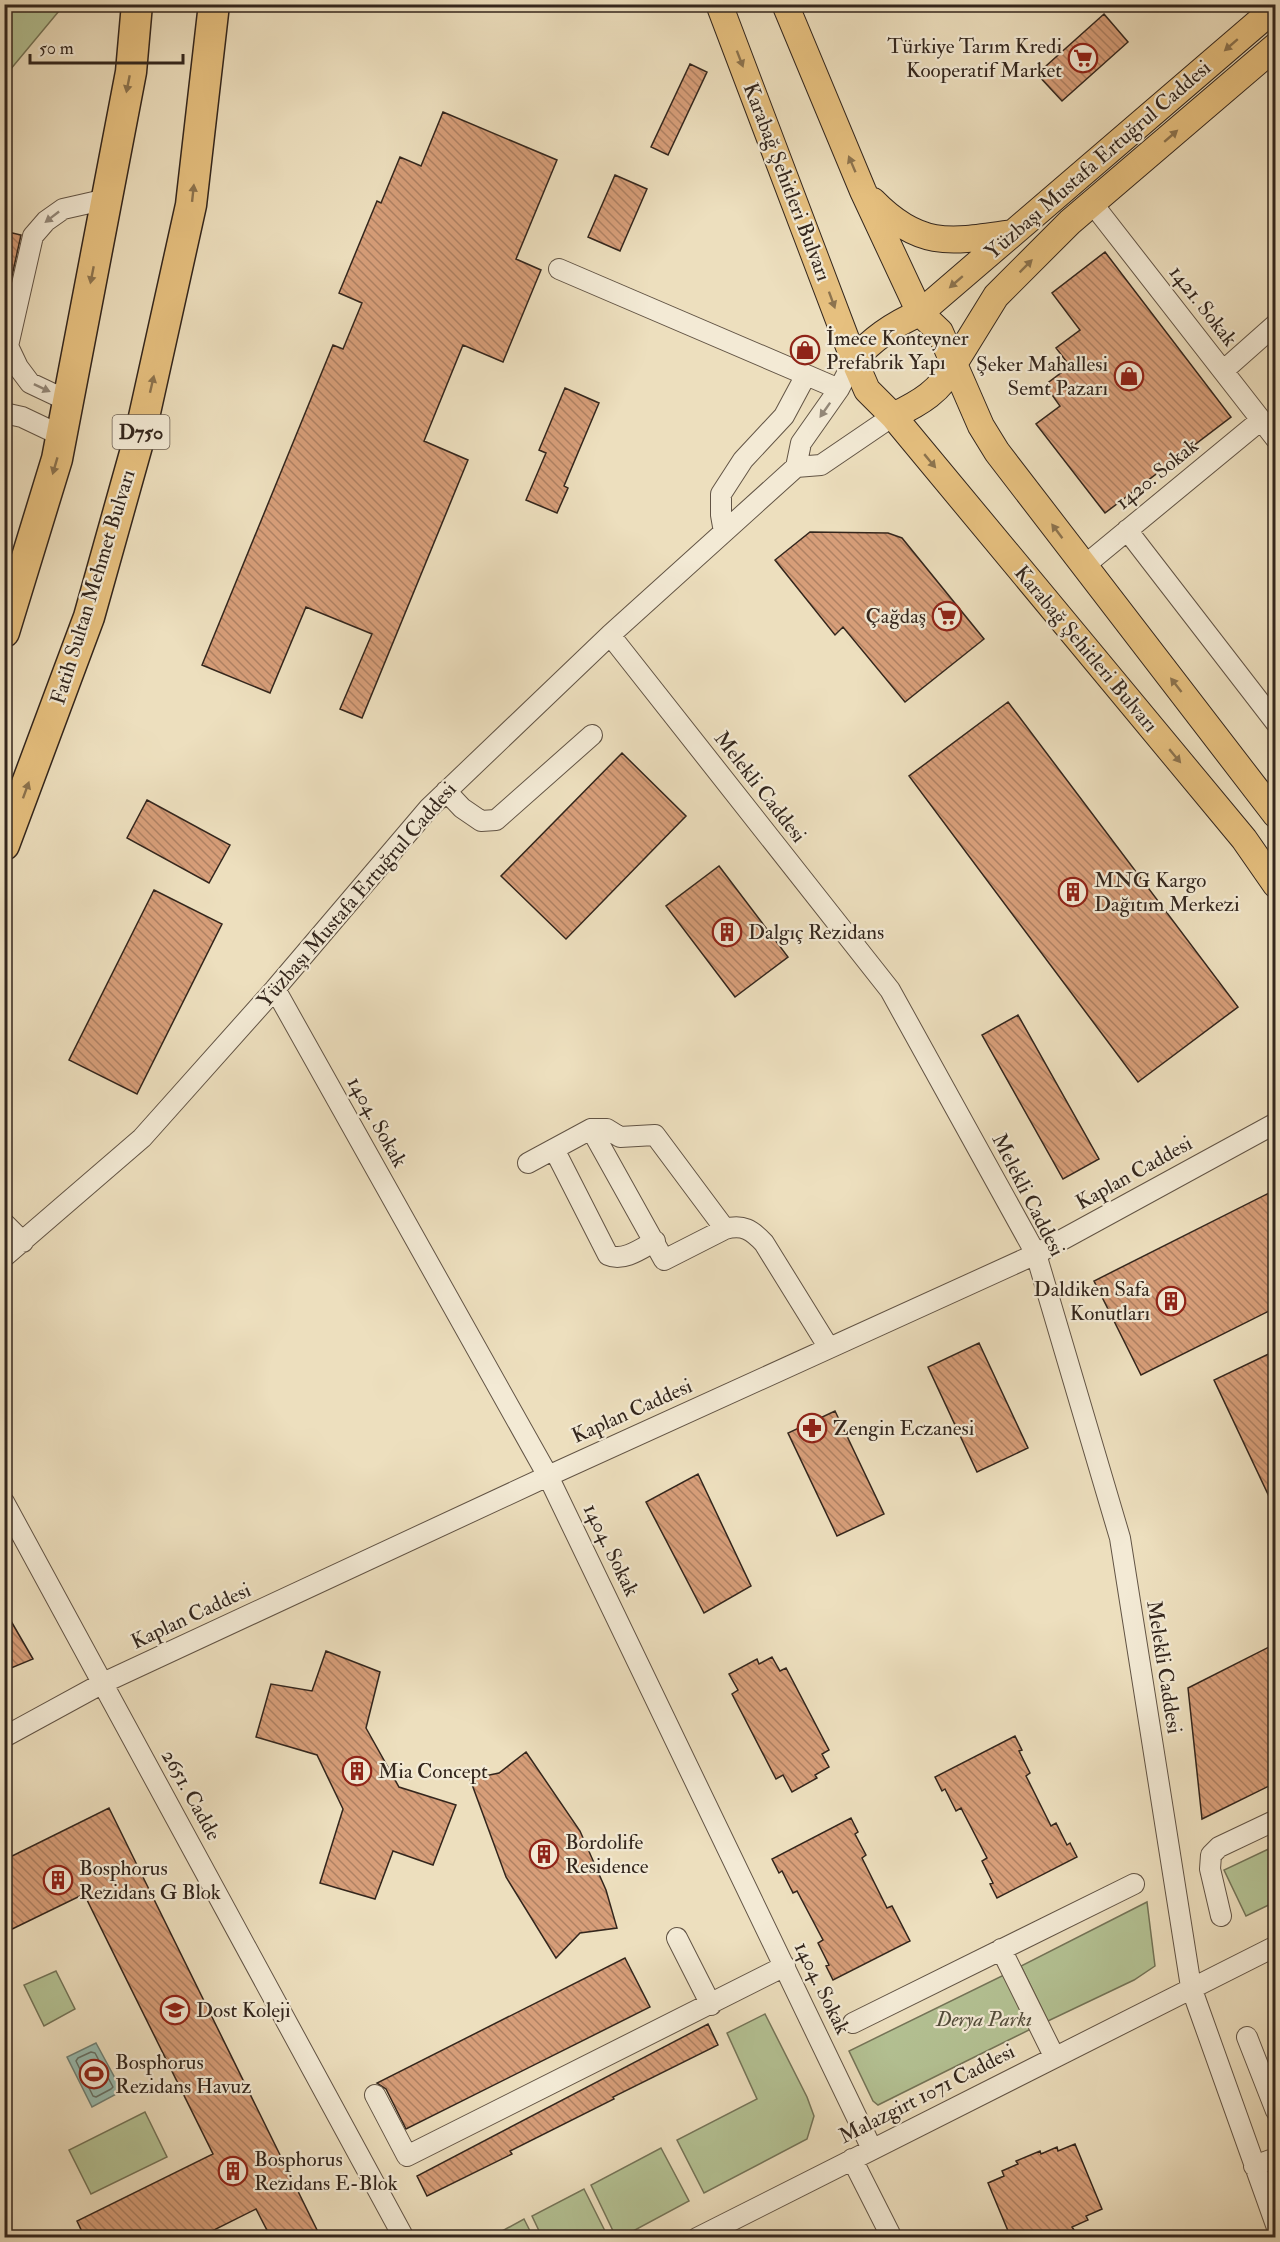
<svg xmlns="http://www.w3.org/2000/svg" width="1280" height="2242" viewBox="0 0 1280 2242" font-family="'IM FELL Double Pica',serif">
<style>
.green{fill:#b4c294;stroke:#747458;stroke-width:1.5}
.water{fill:#99bdb1;stroke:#708176;stroke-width:1.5}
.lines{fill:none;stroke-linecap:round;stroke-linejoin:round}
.shore{stroke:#667267;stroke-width:1.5}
.building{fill:url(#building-back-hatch);stroke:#33261d;stroke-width:1.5}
.minor-casing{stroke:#625445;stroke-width:22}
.major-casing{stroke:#33261d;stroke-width:28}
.highway-casing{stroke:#33261d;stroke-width:33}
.minor{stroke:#f3ead5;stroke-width:20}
.major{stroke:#e6c07f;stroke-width:26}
.highway{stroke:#e6c07f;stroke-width:30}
.oneway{fill:#8c734e}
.oneway2{fill:#938879}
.labels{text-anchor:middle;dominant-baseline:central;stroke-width:4.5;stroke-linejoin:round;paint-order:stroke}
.shield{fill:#f3ead5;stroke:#6d6154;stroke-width:1.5}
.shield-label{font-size:20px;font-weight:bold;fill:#33261d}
.poi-label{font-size:21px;fill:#33261d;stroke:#f3ead5;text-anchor:start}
.street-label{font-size:21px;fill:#33261d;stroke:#f3ead5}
.park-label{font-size:21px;font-style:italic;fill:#534d3b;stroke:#f3ead5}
</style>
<defs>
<pattern id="building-back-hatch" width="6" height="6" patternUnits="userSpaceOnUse" patternTransform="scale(1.5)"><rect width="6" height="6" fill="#d79e79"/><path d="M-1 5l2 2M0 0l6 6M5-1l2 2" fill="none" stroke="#af8163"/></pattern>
</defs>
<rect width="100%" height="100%" fill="#eddfbe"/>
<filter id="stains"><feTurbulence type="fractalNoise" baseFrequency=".00333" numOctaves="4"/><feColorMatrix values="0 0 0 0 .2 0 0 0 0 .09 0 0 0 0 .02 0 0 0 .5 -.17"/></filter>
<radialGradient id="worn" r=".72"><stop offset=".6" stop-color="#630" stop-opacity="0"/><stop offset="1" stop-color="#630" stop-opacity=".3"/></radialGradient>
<path class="green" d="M5,4L64,5L5,76L4,5Z
M1275,1846V1902L1246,1916L1224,1870Z
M1147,1902L1155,1966L1134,1980L1048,2021L1021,1966Z
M56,1971L75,2009L44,2026L24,1985Z
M1008,1973L1033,2028L878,2105L873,2101L849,2051Z
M765,2014L807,2097L814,2116L807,2139L704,2193L677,2140L757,2099L727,2033Z
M145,2112L167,2157L91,2194L69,2150Z
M661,2148L689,2201L622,2237H616L591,2185Z
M584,2189L608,2237H542L532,2216Z
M524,2219L533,2237H494L493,2236Z"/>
<path class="water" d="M96,2043L122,2091L92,2107L67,2057Z"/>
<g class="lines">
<path class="shore" d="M91,2052L95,2053L113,2087L111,2089L96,2097L93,2096L76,2061L78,2058Z"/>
</g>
<path class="building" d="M1104,14L1128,42L1062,101L1037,74Z
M690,64L707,72L668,155L651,147Z
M443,112L557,160L516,259L541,270L503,362L463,345L424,441L468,460L362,718L340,709L372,634L306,607L270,693L202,665L333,345L343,349L362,303L339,293L377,201L381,203L400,157L421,166Z
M615,175L647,189L620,251L588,237Z
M4,231L21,235L8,294L4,293Z
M1105,252L1231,417L1105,513L1036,424L1060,406L1045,385L1070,366L1056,348L1080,330L1052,293Z
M565,388L599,403L564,486L568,488L557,513L526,500L546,453L539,450Z
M810,532L888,533L902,538L984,639L905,702L843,627L835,635L775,560Z
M1008,702L1238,1007L1138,1082L909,776Z
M622,753L686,816L566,939L501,876Z
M147,800L230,845L209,883L127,838Z
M719,866L788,957L735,997L666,906Z
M154,890L222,924L137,1094L69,1060Z
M1018,1015L1099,1159L1063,1179L982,1035Z
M1275,1190V1308L1141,1375L1094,1281Z
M979,1343L1028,1448L977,1472L928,1367Z
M1275,1351V1509L1214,1380Z
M835,1411L884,1514L837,1536L788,1433Z
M698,1474L751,1586L704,1613L646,1502Z
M4,1609L33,1659L4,1671Z
M1275,1644V1783L1202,1819L1188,1688Z
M326,1651L380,1672L366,1728L399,1787L456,1805L433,1865L393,1851L375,1899L320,1883L343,1809L317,1755L256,1737L271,1684L312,1691Z
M772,1657L780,1671L786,1668L829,1750L822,1754L829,1767L815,1775L817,1778L792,1792L783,1775L776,1779L732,1694L738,1690L729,1674L757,1659L759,1664Z
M1015,1736L1022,1750L1019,1751L1030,1773L1026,1776L1051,1826L1056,1823L1067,1845L1070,1843L1077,1857L997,1898L990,1884L993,1883L982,1861L987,1858L961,1808L956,1811L945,1789L942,1791L935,1777Z
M526,1752L580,1831L606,1890L617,1928L580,1933L556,1958L506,1877L470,1779L499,1773Z
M109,1808L138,1867L321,2238H271L256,2209L198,2238H85L77,2221L213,2154L84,1894L4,1933V1860Z
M851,1818L858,1832L855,1834L866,1855L862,1858L887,1908L892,1906L910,1941L833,1980L826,1966L829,1965L818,1943L823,1940L797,1891L793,1893L782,1871L779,1873L772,1859Z
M625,1958L650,2007L406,2129L386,2089L377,2083Z
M708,2024L718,2045L613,2097L614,2099L510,2151L512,2154L427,2196L417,2176Z
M1075,2144L1102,2209L1086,2216L1088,2220L1072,2227L1074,2230L1056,2238H1011L988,2183L1004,2176L1002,2171L1018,2164L1016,2161L1040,2151L1041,2154L1057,2147L1058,2151Z"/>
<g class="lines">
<g class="minor-casing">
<path id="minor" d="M1092,203L1276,439
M559,269L839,389
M854,360L839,389L801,443L796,467L821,465L893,416
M1223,371L1276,324
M68,401L30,383L18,367L8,346L33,236L46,221L63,209L107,199
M4,413L22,417L62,436
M1127,530L1276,723
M724,532L721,515V494L743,460L784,416L806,375
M1084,566L1261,420
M610,635L890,990L1036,1254L1120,1538L1191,1987L1276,2225
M446,791L462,808L481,821L496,820L592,735
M275,989L548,1476L872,2149
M591,1129L664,1260L725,1229C743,1224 752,1230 764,1243L829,1348
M554,1149L608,1255C623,1262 641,1249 655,1241
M528,1163L591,1129H607L620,1137L655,1135L725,1229
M4,1223L23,1242
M4,1257L142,1138L275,989L429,808L610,635L796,467
M4,1502L404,2238
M4,1737L103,1683L548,1476L1036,1254L1276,1123
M1221,1916L1210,1869L1211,1855L1219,1847L1276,1820
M677,1938L711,2005
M1001,1949L1054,2056
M853,2023L1134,1884
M1247,2037L1276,2111
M375,2095L407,2156L785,1966
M852,2159L892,2238
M1254,2166L1276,2158
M697,2238L1276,1946"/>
</g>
<g class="major-casing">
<path id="major" d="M719,4L854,360
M785,4L863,191L920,313L940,332L954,364C941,391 920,403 893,416
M1276,7L920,313C894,324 873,338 854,360L867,390L893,416L1244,839L1276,885
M1276,46L1070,222L996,296L954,364L981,426L997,452L1276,815
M873,201C920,249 951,242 1012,233"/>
</g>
<g class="highway-casing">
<path id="highway" d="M4,632L57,459L131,72L137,4
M4,845L89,617L140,435L191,205L214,4"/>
</g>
<use href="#minor" class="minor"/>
<use href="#major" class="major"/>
<use href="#highway" class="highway"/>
</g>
<defs><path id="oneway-solid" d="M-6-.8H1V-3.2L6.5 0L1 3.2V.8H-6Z" transform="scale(1.5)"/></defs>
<g class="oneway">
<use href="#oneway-solid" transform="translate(1231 45) rotate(139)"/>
<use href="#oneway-solid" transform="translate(740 59) rotate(69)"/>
<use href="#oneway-solid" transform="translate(128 84) rotate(101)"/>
<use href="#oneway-solid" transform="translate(1171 136) rotate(-41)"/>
<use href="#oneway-solid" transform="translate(852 164) rotate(-113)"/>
<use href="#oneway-solid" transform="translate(193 193) rotate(-84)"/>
<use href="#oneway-solid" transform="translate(1026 266) rotate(-45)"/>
<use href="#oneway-solid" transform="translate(92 275) rotate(101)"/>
<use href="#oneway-solid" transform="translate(956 282) rotate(139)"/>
<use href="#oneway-solid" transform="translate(832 300) rotate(70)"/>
<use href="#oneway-solid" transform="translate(152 384) rotate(-77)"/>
<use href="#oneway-solid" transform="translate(930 461) rotate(50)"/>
<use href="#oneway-solid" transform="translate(55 466) rotate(106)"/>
<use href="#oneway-solid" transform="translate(1057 531) rotate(-127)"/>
<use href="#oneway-solid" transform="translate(1176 685) rotate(-128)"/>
<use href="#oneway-solid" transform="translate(1175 756) rotate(50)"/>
<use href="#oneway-solid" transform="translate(26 790) rotate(-70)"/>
</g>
<g class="oneway2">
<use href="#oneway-solid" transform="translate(52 217) rotate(142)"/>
<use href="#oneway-solid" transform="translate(42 388) rotate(25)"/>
<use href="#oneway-solid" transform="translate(825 410) rotate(125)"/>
</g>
<defs>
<g id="supermarket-ring" transform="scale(1.5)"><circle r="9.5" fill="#f3ead5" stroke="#8f2418" stroke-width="1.5"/><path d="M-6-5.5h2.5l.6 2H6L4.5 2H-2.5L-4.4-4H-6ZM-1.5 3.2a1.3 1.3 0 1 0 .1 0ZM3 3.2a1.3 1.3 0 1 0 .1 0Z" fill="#8f2418"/></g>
<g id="shop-ring" transform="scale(1.5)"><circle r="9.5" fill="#f3ead5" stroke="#8f2418" stroke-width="1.5"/><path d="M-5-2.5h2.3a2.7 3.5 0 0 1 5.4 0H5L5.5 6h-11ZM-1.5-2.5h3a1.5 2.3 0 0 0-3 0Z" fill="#8f2418"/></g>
<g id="building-ring" transform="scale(1.5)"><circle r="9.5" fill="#f3ead5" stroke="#8f2418" stroke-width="1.5"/><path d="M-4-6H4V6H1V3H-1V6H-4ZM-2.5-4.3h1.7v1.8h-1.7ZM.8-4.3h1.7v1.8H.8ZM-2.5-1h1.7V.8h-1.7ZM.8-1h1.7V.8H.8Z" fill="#8f2418"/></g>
<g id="pharmacy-ring" transform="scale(1.5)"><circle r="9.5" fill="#f3ead5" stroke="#8f2418" stroke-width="1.5"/><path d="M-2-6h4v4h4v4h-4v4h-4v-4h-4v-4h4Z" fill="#8f2418"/></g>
<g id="school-ring" transform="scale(1.5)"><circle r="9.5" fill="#f3ead5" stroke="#8f2418" stroke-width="1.5"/><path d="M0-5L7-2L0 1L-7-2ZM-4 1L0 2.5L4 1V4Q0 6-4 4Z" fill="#8f2418"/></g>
<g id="stadium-ring" transform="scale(1.5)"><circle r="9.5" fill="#f3ead5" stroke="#8f2418" stroke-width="1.5"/><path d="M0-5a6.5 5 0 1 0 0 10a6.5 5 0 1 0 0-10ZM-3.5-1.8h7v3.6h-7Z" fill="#8f2418"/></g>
</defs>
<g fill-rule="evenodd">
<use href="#supermarket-ring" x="1083" y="58"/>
<use href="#shop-ring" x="805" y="350"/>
<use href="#shop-ring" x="1129" y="376"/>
<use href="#supermarket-ring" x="947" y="616"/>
<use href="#building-ring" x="1073" y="892"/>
<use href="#building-ring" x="727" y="932"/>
<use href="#building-ring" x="1171" y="1301"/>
<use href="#pharmacy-ring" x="812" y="1428"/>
<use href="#building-ring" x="357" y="1771"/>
<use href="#building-ring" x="544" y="1854"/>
<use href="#building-ring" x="58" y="1880"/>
<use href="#school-ring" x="175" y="2010"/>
<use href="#stadium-ring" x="94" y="2074"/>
<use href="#building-ring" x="233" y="2171"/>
</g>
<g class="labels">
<rect class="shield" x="112.5" y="415" width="57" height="34" rx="4.5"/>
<g class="shield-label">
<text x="141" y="432">D750</text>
</g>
<g class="poi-label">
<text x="1062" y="46" text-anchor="end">Türkiye Tarım Kredi<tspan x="1062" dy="24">Kooperatif Market</tspan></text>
<text x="826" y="338">İmece Konteyner<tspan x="826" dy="24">Prefabrik Yapı</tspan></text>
<text x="1108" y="364" text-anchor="end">Şeker Mahallesi<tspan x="1108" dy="24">Semt Pazarı</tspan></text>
<text x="926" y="616" text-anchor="end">Çağdaş</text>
<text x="1094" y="880">MNG Kargo<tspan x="1094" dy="24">Dağıtım Merkezi</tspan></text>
<text x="748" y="932">Dalgıç Rezidans</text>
<text x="1150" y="1289" text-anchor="end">Daldiken Safa<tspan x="1150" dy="24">Konutları</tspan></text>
<text x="833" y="1428">Zengin Eczanesi</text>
<text x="378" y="1771">Mia Concept</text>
<text x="565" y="1842">Bordolife<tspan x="565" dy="24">Residence</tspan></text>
<text x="79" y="1868">Bosphorus<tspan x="79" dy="24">Rezidans G Blok</tspan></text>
<text x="196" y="2010">Dost Koleji</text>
<text x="115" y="2062">Bosphorus<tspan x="115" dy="24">Rezidans Havuz</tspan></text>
<text x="254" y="2159">Bosphorus<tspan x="254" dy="24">Rezidans E-Blok</tspan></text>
</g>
<g class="street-label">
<text transform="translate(1098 160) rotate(-41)">Yüzbaşı Mustafa Ertuğrul Caddesi</text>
<text transform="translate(787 182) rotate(69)">Karabağ Şehitleri Bulvarı</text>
<text transform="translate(1203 306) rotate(52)">1421. Sokak</text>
<text transform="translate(1157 474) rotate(-39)">1420. Sokak</text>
<text transform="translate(93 587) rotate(-73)">Fatih Sultan Mehmet Bulvarı</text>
<text transform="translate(1086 649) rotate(50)">Karabağ Şehitleri Bulvarı</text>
<text transform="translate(760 787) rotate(52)">Melekli Caddesi</text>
<text transform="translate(357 895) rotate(-49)">Yüzbaşı Mustafa Ertuğrul Caddesi</text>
<text transform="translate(377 1122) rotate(61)">1404. Sokak</text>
<text transform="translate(1134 1173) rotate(-29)">Kaplan Caddesi</text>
<text transform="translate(1028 1195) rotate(63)">Melekli Caddesi</text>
<text transform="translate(632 1411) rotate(-24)">Kaplan Caddesi</text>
<text transform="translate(611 1550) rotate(64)">1404. Sokak</text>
<text transform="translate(191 1616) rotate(-25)">Kaplan Caddesi</text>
<text transform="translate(1164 1667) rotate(81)">Melekli Caddesi</text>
<text transform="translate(191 1795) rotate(61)">2651. Cadde</text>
<text transform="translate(822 1988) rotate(64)">1404. Sokak</text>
<text transform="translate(927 2094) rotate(-27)">Malazgirt 1071 Caddesi</text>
</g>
<g class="park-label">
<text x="984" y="2019">Derya Parkı</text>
</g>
</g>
<rect width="1280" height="2242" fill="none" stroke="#eddfbe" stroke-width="24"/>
<rect x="6" y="6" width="1268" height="2230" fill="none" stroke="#33261d" stroke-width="3"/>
<rect x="12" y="12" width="1256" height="2218" fill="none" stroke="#33261d" stroke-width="1.5"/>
<path d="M30 54v9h153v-9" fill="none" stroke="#33261d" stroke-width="3"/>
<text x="39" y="54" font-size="18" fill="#33261d" stroke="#f3ead5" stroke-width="4.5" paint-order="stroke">50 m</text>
<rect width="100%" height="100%" filter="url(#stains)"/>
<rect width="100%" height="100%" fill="url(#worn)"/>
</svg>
